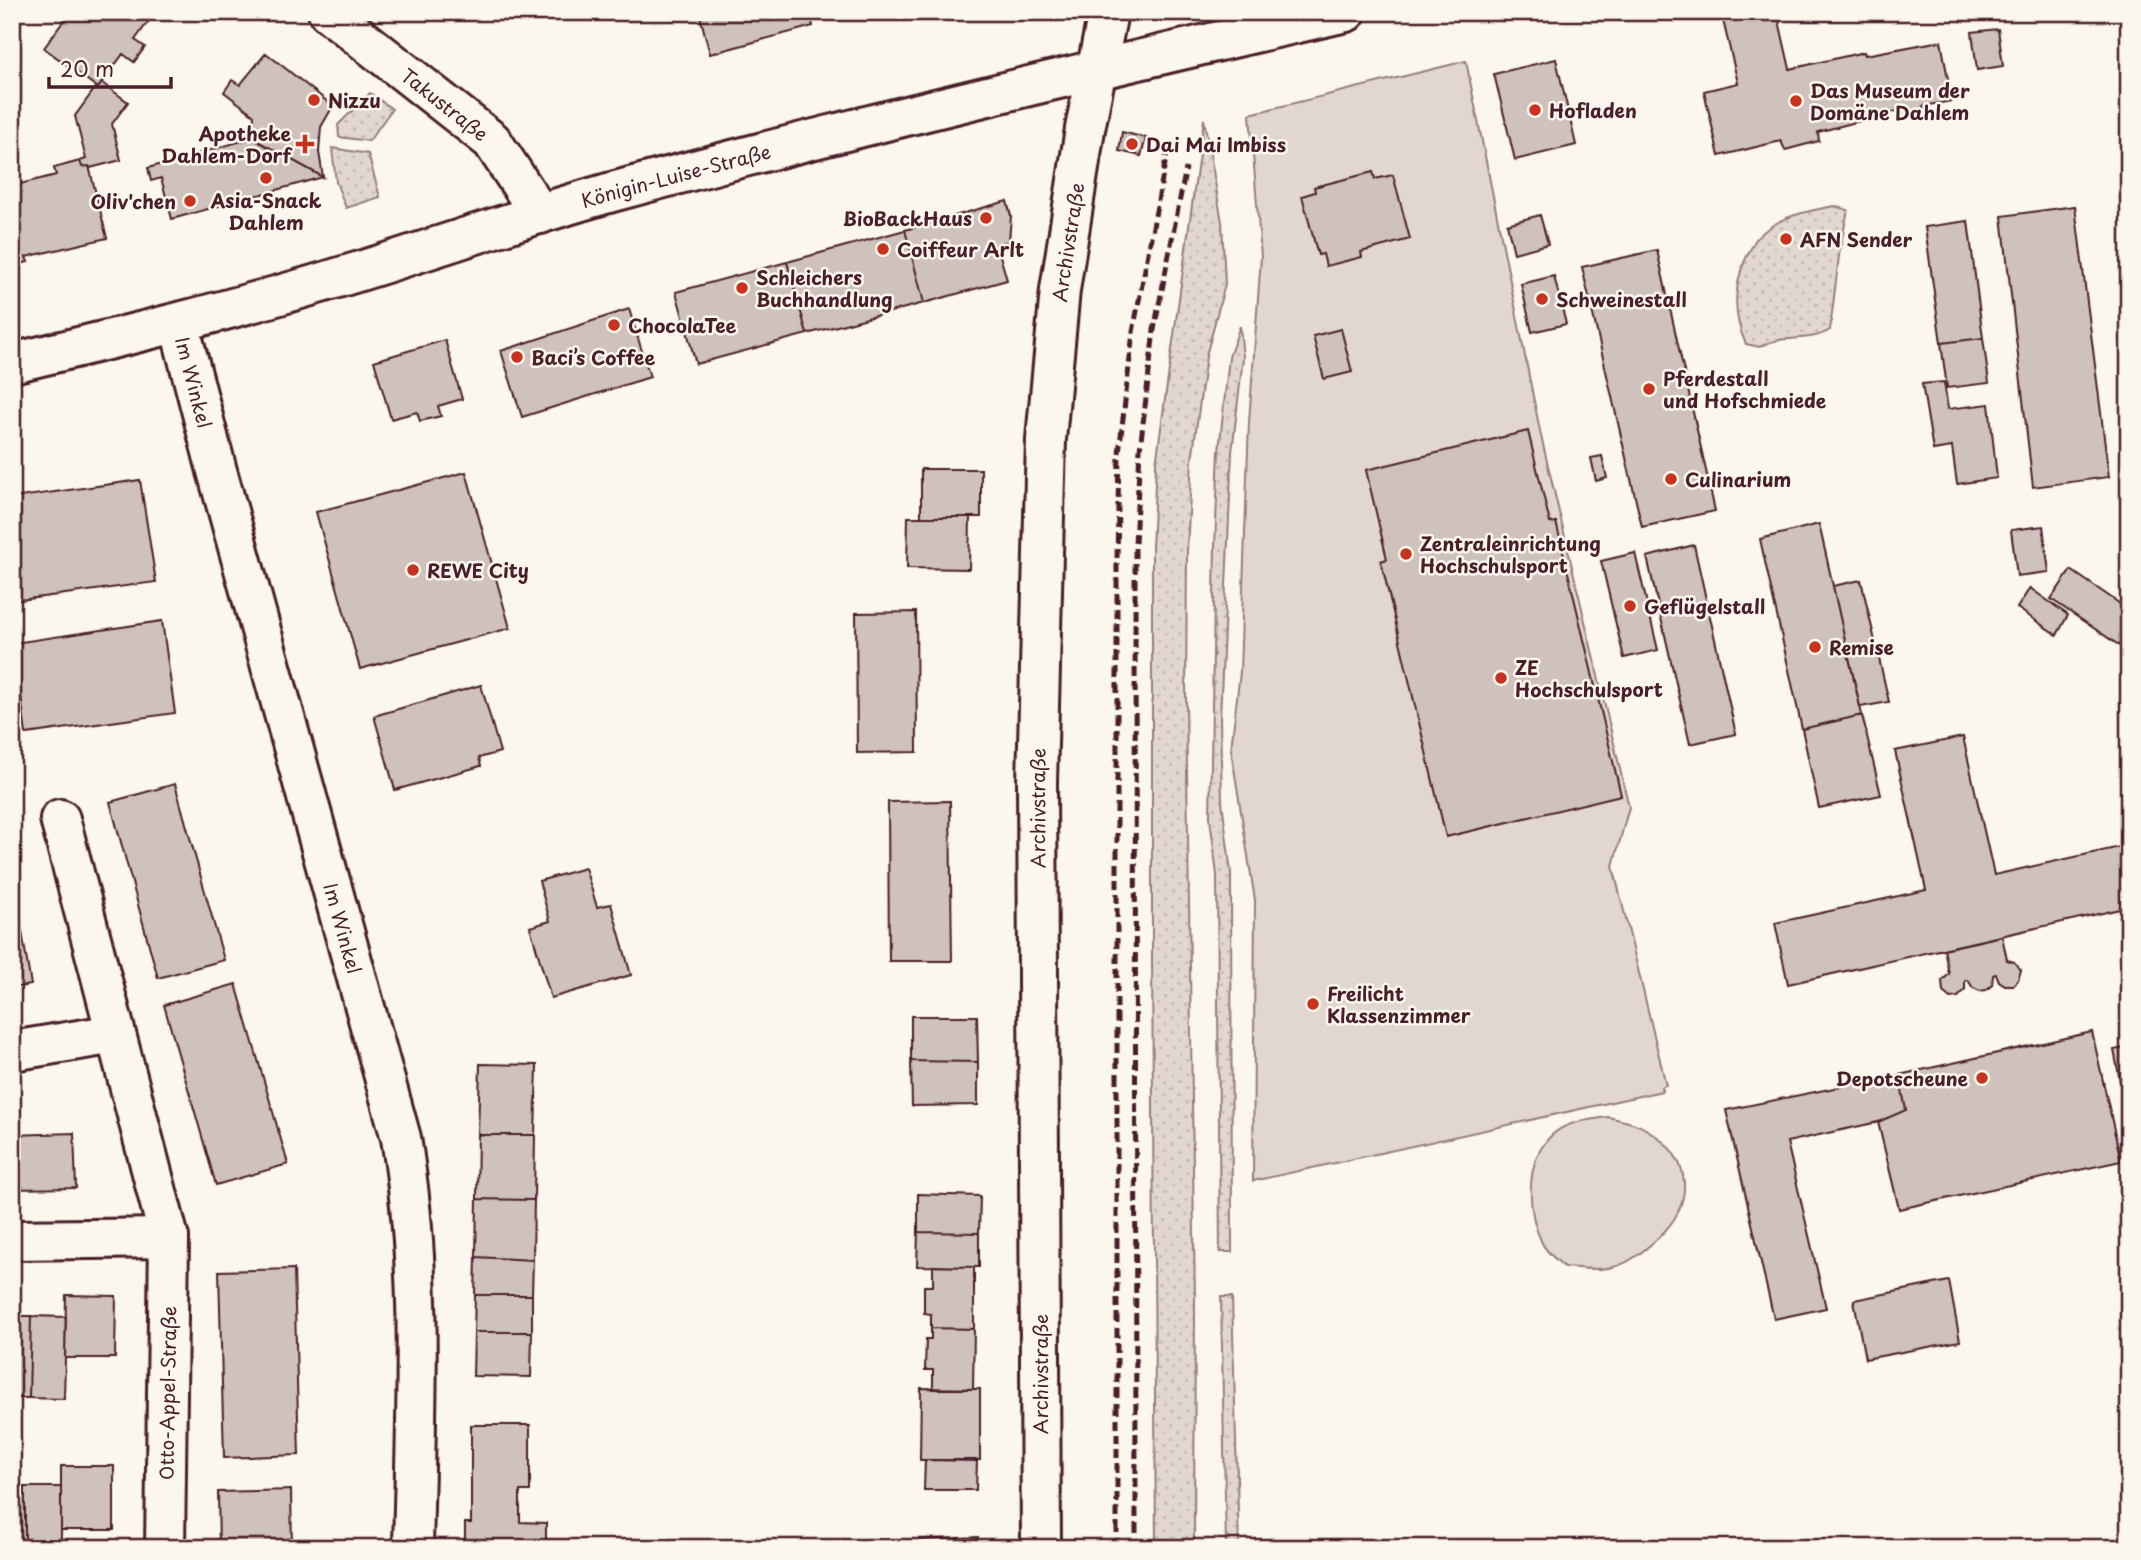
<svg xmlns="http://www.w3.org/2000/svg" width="2141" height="1560" viewBox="0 0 2141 1560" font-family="'Playpen Sans',sans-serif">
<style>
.grass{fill:url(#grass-dots);stroke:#967b7e;stroke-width:2}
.pitch{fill:#e2d7d0;stroke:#967b7e;stroke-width:2}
.building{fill:#cfc2bc;stroke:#4a1f2b;stroke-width:2}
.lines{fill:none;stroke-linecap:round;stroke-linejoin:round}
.minor-casing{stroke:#4a1f2b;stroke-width:44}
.major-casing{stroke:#4a1f2b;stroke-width:44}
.minor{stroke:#fbf7ec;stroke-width:38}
.major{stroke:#fbf7ec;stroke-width:38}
.rail{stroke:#4a1f2b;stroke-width:5;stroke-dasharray:10 5;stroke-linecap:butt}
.poi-dot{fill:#c8321e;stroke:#fbf7ec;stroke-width:2.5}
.labels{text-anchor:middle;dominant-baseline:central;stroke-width:5;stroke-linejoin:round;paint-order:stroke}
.poi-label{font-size:19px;font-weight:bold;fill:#4a1f2b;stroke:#fbf7ec;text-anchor:start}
.street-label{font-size:19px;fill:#4a1f2b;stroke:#fbf7ec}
</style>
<defs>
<pattern id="grass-dots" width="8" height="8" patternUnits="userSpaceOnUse" patternTransform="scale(1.75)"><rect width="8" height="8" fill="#e2d7d0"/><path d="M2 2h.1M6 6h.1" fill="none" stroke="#c3b8b3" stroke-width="1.8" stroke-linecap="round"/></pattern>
</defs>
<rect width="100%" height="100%" fill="#fbf7ec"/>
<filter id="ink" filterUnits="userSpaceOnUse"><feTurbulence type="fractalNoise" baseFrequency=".0143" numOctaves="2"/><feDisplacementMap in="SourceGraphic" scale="14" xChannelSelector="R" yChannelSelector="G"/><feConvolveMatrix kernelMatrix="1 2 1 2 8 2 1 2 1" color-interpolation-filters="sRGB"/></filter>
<g filter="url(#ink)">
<path class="grass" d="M370,93L392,109L369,141L339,137L338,125Z
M1204,119L1222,222L1225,284L1206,356L1192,460L1187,549L1186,703L1195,1301L1194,1548H1156L1152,958V549L1156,464Z
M332,148L368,154L380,197L346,208L336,182Z
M1834,206L1848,210L1840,248L1830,330C1808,344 1782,333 1760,347L1746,344C1731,313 1734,279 1750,250C1753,245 1755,239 1759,236C1779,216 1807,211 1834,206Z
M1240,326L1243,358L1232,452L1220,718L1222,801L1231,873L1232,1252H1220L1217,875L1210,818L1215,545L1219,451L1229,357Z
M1221,1297H1232L1239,1548H1226Z"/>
<path class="pitch" d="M1466,61L1541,436L1629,807L1613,866L1666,1085L1661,1087L1662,1091L1253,1181L1255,900L1231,749L1240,672L1249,422L1261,257L1250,114Z
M1608,1117C1620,1120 1634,1122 1644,1128C1691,1154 1698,1201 1658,1238C1646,1249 1629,1264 1613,1267C1598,1271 1580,1268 1564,1267C1557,1260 1546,1252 1542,1243C1527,1211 1524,1161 1552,1135C1567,1121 1589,1120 1608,1117Z"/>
<path class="building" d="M70,12H155L135,40L145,47L134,62L123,54L98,88L44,48Z
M699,12H810L813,26L710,54Z
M1721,12H1777L1790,69L1864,52L1865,55L1941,41L1952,101L1923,106L1925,113L1907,116L1905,109L1818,132L1819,141L1785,150L1781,141L1719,156L1704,91L1738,83Z
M1998,29L2003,66L1977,70L1972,32Z
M266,53L333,106L321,127L319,152L323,177L252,138L254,115L224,92L232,80L240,85Z
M1556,59L1576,145L1515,160L1494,74Z
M102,83L128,102L112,124L121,160L90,168L89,166L82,167L80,161L86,159L75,116L96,87L98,88Z
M1122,132L1146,138L1141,156L1119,151Z
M252,138L323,177L172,219L161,178L151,181L148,168Z
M80,161L82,167L89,166L107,238L26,257L28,262L12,266V186L56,175L54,168Z
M1373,172L1375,179L1393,175L1410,239L1361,252L1362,257L1326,266L1323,254L1318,255L1302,196L1315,192L1314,187Z
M1007,201L1011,216L1009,241L997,245L1007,280L924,303L905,230Z
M2075,206L2109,477L2033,487L2002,216Z
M1540,215L1548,244L1514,253L1507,224Z
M1968,221L1983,338L1941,343L1925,227Z
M905,230L924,303L807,334L787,262Z
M1657,250L1715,511L1642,527L1582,267Z
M787,262L807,334L696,364L676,292Z
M1554,276L1566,324L1532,332L1521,284Z
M629,309L650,377L522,417L501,351Z
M1341,329L1352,372L1324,379L1313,336Z
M1983,338L1989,383L1947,388L1941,343Z
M445,340L462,399L438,406L441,416L420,421L417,412L391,419L374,361Z
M1944,382L1948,409L1989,404L1997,478L1957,484L1952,447L1933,450L1922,384Z
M1528,431L1550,523L1556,522L1621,795L1446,837L1381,561L1387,559L1366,470Z
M1602,456L1607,478L1596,481L1591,458Z
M921,469H981V517H921Z
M466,472L510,628L360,669L316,512Z
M140,480L156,582L12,601V498Z
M908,517H970L969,569L907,568Z
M1819,524L1862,715L1802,729L1760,539Z
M2043,526L2049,572L2017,576L2011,530Z
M1694,545L1736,734L1690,744L1647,557Z
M1635,553L1658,650L1624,658L1601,561Z
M2071,570L2129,610V652L2051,599Z
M1861,580L1889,702L1860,707L1833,586Z
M2030,588L2068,615L2057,635L2017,608Z
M916,612L917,752L857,753L856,613Z
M162,621L175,713L26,734L14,643Z
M481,685L500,752L479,758L481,766L395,790L374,716Z
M1862,715L1881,795L1819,808L1802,729Z
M1963,737L1994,875L2129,845V907L1788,984L1775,923L1926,890L1895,751Z
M175,784L224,960L158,978L110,802Z
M950,801L952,961H889L888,802Z
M585,868L597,907L611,904L631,975L551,998L530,927L550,921L539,881Z
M19,914L31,985L12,988V915Z
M2002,936L2007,960L2014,962L2021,970L2018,980L2013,985H2005L1999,981L1996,974L1993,975L1992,985L1986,990L1980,991L1973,988L1968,980L1965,981V990L1958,997L1950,998L1943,992L1942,981L1949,974L1944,949Z
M236,984L288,1164L216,1185L164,1005Z
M911,1016H977L978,1062L911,1061Z
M2092,1032L2121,1161L1899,1209L1878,1122L1906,1110L1899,1075Z
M2129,1047V1106H2125L2114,1050Z
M911,1061L978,1062V1105L912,1106Z
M480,1064L537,1065L535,1135H478Z
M1899,1075L1906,1110L1878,1122L1787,1142L1826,1308L1774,1319L1726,1110Z
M74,1133L76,1188L12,1189V1135Z
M478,1135H535L534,1200L477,1199Z
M918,1194L980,1196L979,1233L918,1232Z
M477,1199L534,1200L533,1260L476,1257Z
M918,1232L979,1233V1267L917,1266Z
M476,1257L533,1260L532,1295H475Z
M933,1266L974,1267V1329L931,1328V1314L924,1313V1286H933Z
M294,1269L299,1455L224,1458L219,1271Z
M1949,1281L1960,1341L1865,1359L1854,1300Z
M66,1295L116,1296L115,1358H65Z
M475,1295H532V1332H474Z
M12,1316H31L29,1398H12Z
M31,1316L66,1317L64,1399L29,1398Z
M931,1328L974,1329L973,1389H933V1370H925L926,1339H931Z
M474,1332H532L531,1377L473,1376Z
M921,1388L980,1389V1460H920Z
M471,1425H530V1491H520V1522L546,1523V1548H465V1523H471Z
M925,1460L977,1461L976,1490H924Z
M61,1466H114V1530H61Z
M12,1487H25V1548H12Z
M25,1487H61V1548H25Z
M291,1490L292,1548H219L218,1492Z
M978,1537V1548H920V1540Z"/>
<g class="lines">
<g class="minor-casing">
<g id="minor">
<path id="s1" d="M328,12L492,141L540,214"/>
<path id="s2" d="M179,324L217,471L401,1138C424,1275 416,1409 413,1548"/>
<path d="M60,819L169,1238L165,1548"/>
<path d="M12,1051L115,1034"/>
<path d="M12,1240L169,1238"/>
<path id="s3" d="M1041,1548L1037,782L1046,439L1060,290L1085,129L1108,12"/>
</g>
</g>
<g class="major-casing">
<g id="major">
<path id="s4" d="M12,363C125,336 237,309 347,275C436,248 523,217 612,192C855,126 1100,68 1346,12"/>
</g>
</g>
<use href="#minor" class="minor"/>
<use href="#major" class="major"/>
<path class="rail" d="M1117,1548V560L1119,453L1133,332L1167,153
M1136,1548L1135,544L1140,449L1154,330L1186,168"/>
</g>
</g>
<g class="poi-dot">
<circle cx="314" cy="100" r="7"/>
<circle cx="1796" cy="101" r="7"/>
<circle cx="1535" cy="110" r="7"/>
<path d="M301.5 133.5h7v7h7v7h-7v7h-7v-7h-7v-7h7z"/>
<circle cx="1132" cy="144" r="7"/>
<circle cx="266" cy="178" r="7"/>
<circle cx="190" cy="201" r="7"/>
<circle cx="986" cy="218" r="7"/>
<circle cx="1786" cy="239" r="7"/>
<circle cx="883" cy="249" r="7"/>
<circle cx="742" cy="288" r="7"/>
<circle cx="1542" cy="299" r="7"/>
<circle cx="614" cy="325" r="7"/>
<circle cx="517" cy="357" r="7"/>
<circle cx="1649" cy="389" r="7"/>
<circle cx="1671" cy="479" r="7"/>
<circle cx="1406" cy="554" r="7"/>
<circle cx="413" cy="570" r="7"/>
<circle cx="1630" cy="606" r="7"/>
<circle cx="1815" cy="647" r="7"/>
<circle cx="1501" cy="678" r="7"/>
<circle cx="1313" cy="1004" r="7"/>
<circle cx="1982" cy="1078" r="7"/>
</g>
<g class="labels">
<g class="poi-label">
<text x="1810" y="90">Das Museum der<tspan x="1810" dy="22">Domäne Dahlem</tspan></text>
<text x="328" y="100">Nizzu</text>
<text x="1549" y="110">Hofladen</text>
<text x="291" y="133" text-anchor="end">Apotheke<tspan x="291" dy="22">Dahlem-Dorf</tspan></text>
<text x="1146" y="144">Dai Mai Imbiss</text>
<text x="266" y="200" text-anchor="middle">Asia-Snack<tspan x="266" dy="22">Dahlem</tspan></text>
<text x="176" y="201" text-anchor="end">Oliv'chen</text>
<text x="972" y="218" text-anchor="end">BioBackHaus</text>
<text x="1800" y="239">AFN Sender</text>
<text x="897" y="249">Coiffeur Arlt</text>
<text x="756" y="277">Schleichers<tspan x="756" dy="22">Buchhandlung</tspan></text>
<text x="1556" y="299">Schweinestall</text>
<text x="628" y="325">ChocolaTee</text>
<text x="531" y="357">Baci’s Coffee</text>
<text x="1663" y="378">Pferdestall<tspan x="1663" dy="22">und Hofschmiede</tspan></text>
<text x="1685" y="479">Culinarium</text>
<text x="1420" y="543">Zentraleinrichtung<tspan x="1420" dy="22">Hochschulsport</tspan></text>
<text x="427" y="570">REWE City</text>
<text x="1644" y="606">Geflügelstall</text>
<text x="1829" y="647">Remise</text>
<text x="1515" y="667">ZE<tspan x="1515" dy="22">Hochschulsport</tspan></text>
<text x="1327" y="993">Freilicht<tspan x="1327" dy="22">Klassenzimmer</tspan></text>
<text x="1968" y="1078" text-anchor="end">Depotscheune</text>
</g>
<g class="street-label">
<text stroke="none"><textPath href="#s1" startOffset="149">Takustraße</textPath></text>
<text stroke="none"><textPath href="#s4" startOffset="690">Königin-Luise-Straße</textPath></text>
<text stroke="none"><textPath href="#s3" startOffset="1307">Archivstraße</textPath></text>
<text stroke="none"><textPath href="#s2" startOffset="60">Im Winkel</textPath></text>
<text stroke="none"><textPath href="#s3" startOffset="740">Archivstraße</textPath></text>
<text stroke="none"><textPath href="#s2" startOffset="626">Im Winkel</textPath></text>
<text transform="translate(1040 1374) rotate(-90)">Archivstraße</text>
<text transform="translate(167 1393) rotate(-89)">Otto-Appel-Straße</text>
</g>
</g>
<rect width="2141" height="1560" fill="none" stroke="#fbf7ec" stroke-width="42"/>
<rect x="21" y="21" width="2099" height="1518" fill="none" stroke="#4a1f2b" stroke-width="2.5" filter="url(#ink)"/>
<path d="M49 77v10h122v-10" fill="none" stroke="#4a1f2b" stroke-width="3.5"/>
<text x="60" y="77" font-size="21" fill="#4a1f2b" stroke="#fbf7ec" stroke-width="5" paint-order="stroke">20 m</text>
</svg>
